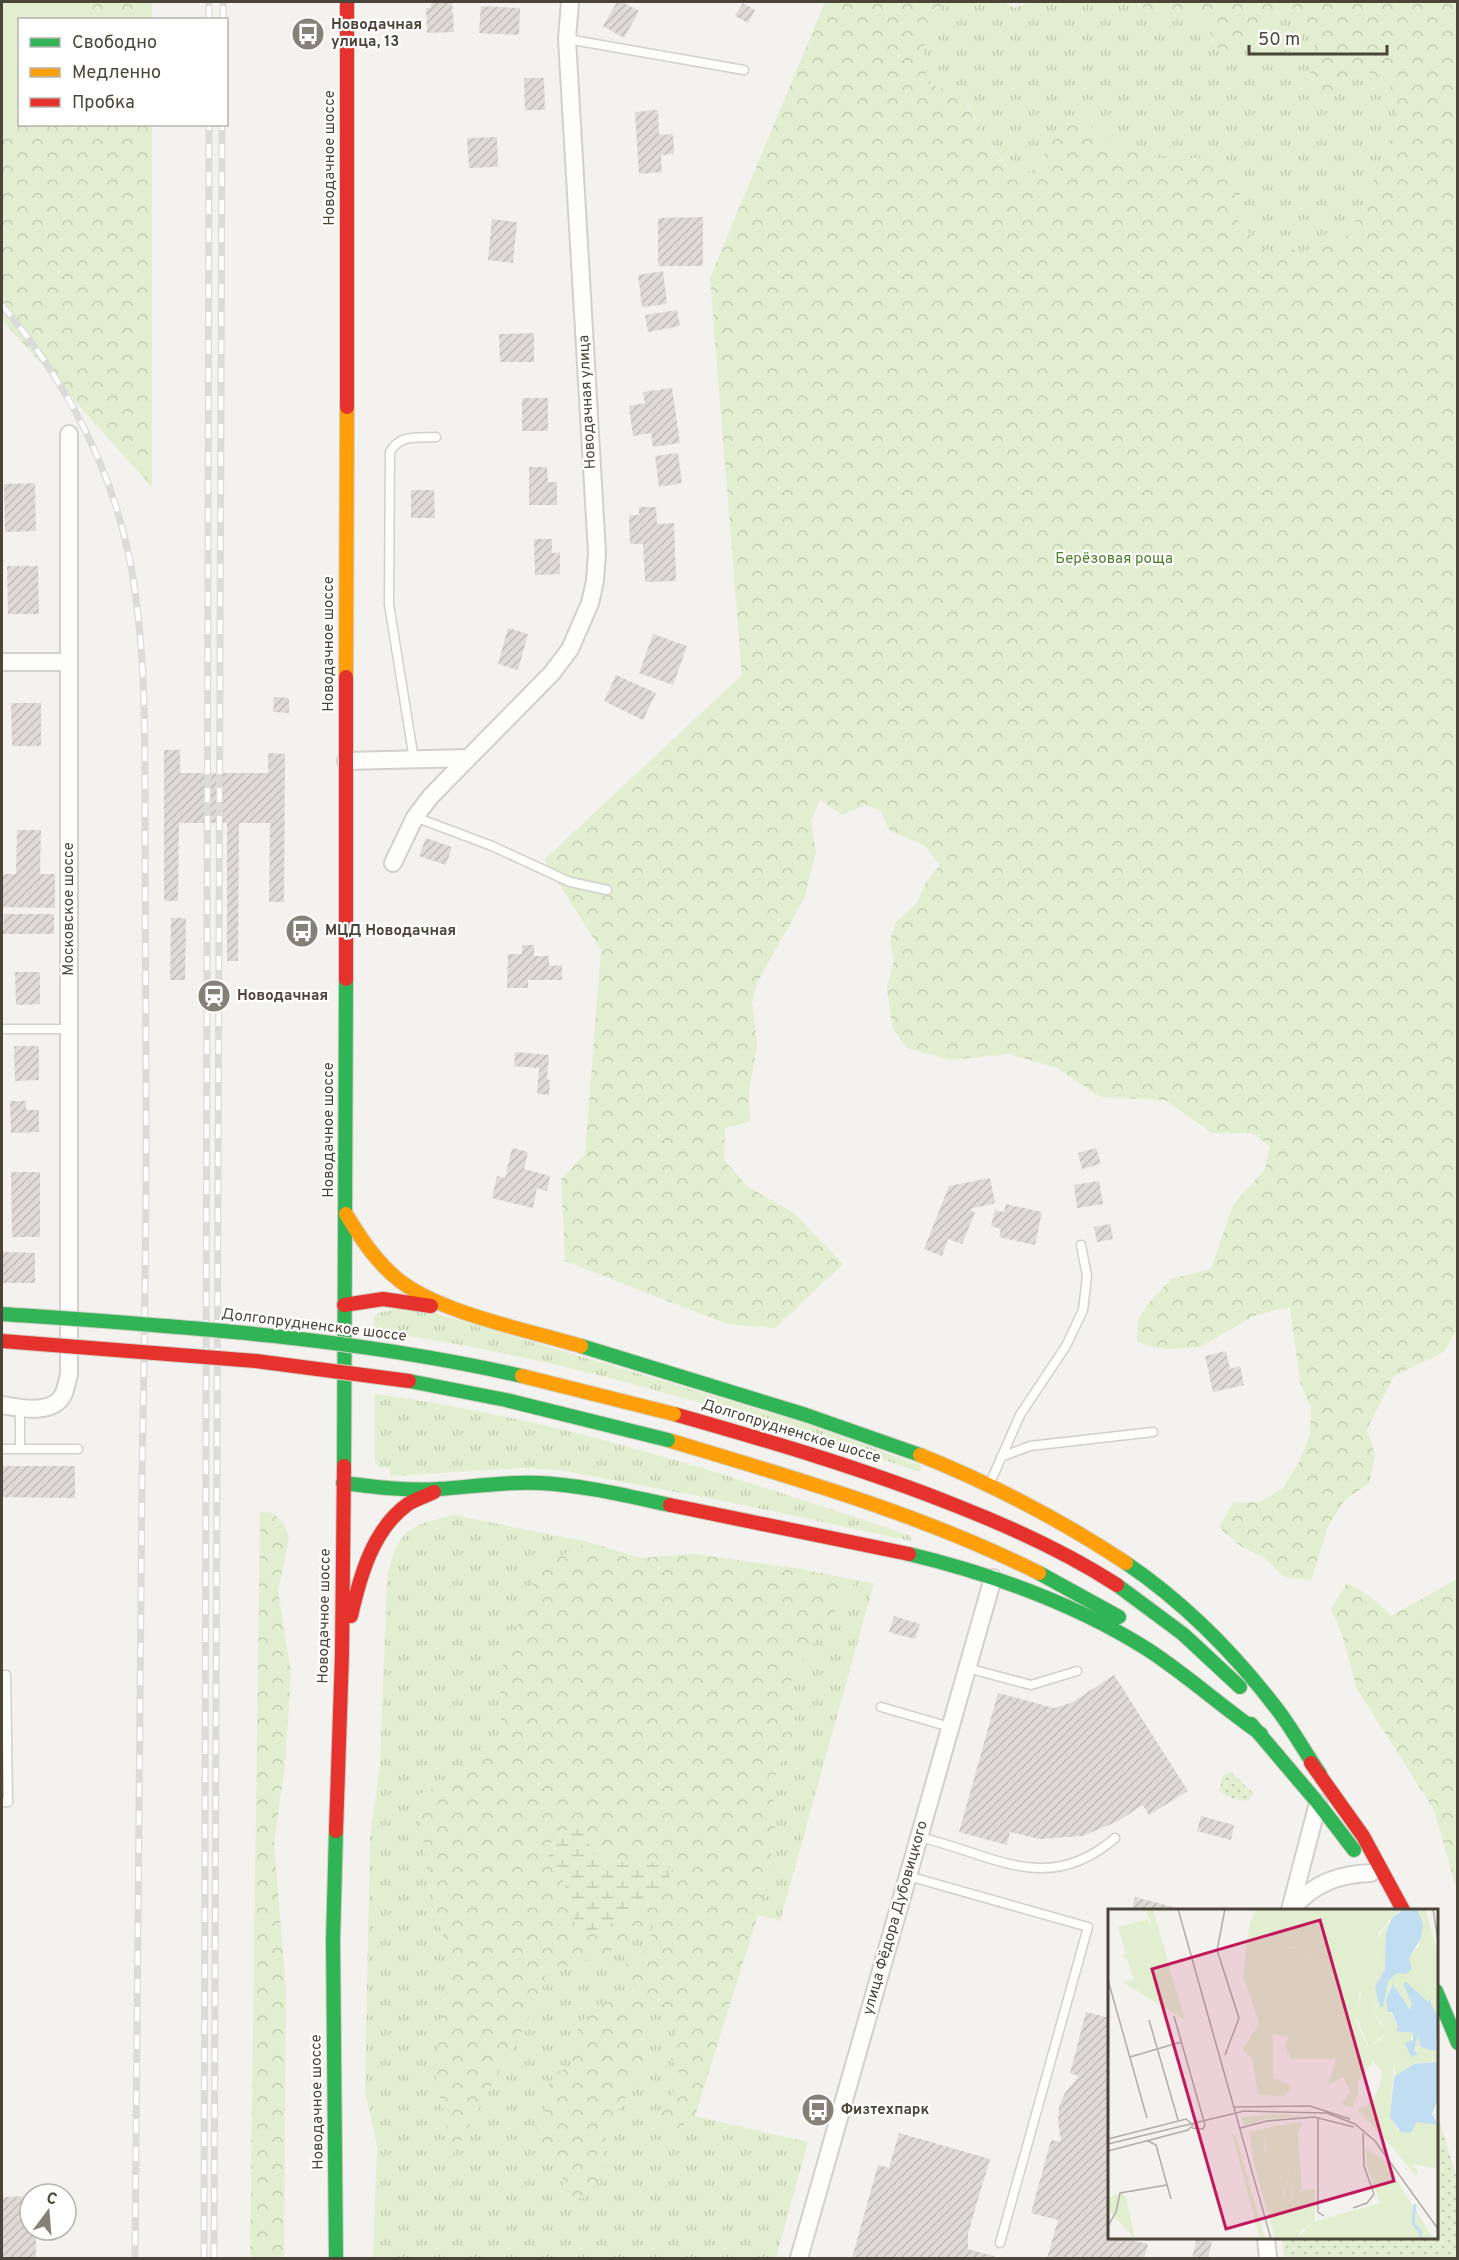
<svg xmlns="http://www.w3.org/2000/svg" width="1459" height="2260" viewBox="0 0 1459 2260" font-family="Overpass,sans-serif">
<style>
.grass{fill:url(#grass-tufts)}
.forest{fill:url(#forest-crowns);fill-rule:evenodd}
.wetland{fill:url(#wetland-marsh)}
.park{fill:url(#park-dots)}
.pitch{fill:#e1eecf}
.building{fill:url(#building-hatch)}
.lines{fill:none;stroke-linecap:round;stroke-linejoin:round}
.lane-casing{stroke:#d2d0cb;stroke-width:11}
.street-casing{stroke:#d2d0cb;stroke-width:20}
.fast-casing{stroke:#d3cfc5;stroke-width:16}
.slow-casing{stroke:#d3cfc5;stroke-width:16}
.jam-casing{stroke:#d3cfc5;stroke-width:16}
.lane{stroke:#fdfdfc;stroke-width:8}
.street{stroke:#fdfdfc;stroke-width:16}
.fast{stroke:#30b455;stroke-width:14}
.slow{stroke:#ff9f0a;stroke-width:14}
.jam{stroke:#e5322d;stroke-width:14}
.rail-casing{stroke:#dbdbda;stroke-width:7}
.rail{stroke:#fff;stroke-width:4.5;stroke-dasharray:14;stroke-linecap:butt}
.fast-bridge-casing{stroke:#d3cfc5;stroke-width:16;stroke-linecap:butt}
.slow-bridge-casing{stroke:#d3cfc5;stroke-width:16;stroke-linecap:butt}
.jam-bridge-casing{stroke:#d3cfc5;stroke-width:16;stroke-linecap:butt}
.fast-bridge{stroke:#30b455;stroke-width:14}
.slow-bridge{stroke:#ff9f0a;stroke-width:14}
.jam-bridge{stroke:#e5322d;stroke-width:14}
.labels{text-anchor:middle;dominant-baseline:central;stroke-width:4.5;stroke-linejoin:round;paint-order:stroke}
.poi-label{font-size:15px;font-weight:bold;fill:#4b4439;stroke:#fff;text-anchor:start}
.street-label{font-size:15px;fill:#4b4439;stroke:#fff}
.park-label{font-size:15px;fill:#4a7f2a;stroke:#fff}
.inset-river{fill:none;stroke:#c0ddf1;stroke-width:3}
.inset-road{fill:none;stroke:#b0aca6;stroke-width:1.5}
.view{fill:#c2185b;fill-opacity:0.15;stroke:#c2185b;stroke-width:3}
.inset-edge{fill:none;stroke:#4b4439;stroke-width:3}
</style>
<defs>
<pattern id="grass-tufts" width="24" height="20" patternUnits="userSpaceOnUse" patternTransform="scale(1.5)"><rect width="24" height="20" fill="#e1eecf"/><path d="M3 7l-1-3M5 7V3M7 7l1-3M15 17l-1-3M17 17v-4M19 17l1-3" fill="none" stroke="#c3cdb2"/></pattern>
<pattern id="forest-crowns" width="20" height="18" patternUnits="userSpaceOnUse" patternTransform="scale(1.5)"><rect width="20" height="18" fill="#e1eecf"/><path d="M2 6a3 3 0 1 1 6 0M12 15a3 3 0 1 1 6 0" fill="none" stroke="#c3cdb2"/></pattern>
<pattern id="wetland-marsh" width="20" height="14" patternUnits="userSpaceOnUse" patternTransform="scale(1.5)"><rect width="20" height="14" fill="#e1eecf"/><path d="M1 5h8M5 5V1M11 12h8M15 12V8" fill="none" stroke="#c3cdb2"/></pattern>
<pattern id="park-dots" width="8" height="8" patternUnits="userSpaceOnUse" patternTransform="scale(1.5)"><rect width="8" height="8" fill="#e1eecf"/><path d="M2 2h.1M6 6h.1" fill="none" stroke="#c3cdb2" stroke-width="1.8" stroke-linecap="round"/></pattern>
<pattern id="building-hatch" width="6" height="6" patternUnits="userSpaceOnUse" patternTransform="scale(1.5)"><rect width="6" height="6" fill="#dedbd6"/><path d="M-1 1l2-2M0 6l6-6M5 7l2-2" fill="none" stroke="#c0bdb8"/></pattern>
</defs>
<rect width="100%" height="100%" fill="#f4f2ee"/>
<path class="grass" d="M947,2H1003L1014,8L1030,2H1138L1144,9L1174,15H1192L1207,22L1212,41L1223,52L1257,35L1266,14L1295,13L1316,37L1311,58L1331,92L1350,77L1368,72L1390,85L1399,121L1350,233L1320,250H1264L1236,218L1241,189L1203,158H1158L1119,149L1084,121H1059L1050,145L1035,173L1011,172L983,132L968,105L942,88L928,84C921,54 922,23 947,2Z
M411,1306L811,1425L922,1466L920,1472C742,1413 560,1356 374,1331V1317L377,1313Z
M375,1394C559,1418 736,1477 911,1536V1541L729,1502L560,1470L521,1468L390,1476V1468L379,1467L375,1462Z
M454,1515L588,1542L538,1569L500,1674L501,1731L467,1774L418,1795L431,1908L455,1961L441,2016L527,2022L547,1972L607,1953L654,1922C649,1942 642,1989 623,1999C615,2003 604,2004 596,2006L572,2041L571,2068C543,2076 552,2085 546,2108C544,2117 537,2126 533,2134L562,2161L564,2188L602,2177L606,2133L640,2071L644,2058L642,2029L651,2004L663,2009L676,2033L671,2059L679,2070L678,2085L658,2119L681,2127L695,2116L808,2142L776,2258H373L377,2145L365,2092L370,1839L380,1764L387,1580C397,1531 406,1526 454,1515Z
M856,1580L874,1583L780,1921L758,1915L775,1836L773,1781L795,1730L791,1677Z"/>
<path class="forest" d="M77,2H152V19L77,20Z
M825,2H947C922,23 921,54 928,84C966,94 964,102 983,132C991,146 1001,159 1011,172L1035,173L1050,145L1059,121H1084L1119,149L1158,158H1203L1235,174L1241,189L1236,218L1264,250H1320L1350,233L1399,121L1390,85L1368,72L1350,77L1331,92L1318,91L1310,81L1311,58L1316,37L1295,13L1266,14L1257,35L1237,57C1215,50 1213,44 1207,22L1192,15H1174L1144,9L1138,2H1457V1330L1444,1352L1394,1376L1367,1429L1375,1456L1369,1483L1345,1500L1329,1524L1311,1580L1284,1577L1265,1558L1240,1546L1219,1527L1233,1503L1260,1502L1283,1488L1299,1462L1310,1435L1311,1407L1300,1382L1290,1307L1254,1316L1200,1347L1168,1349L1153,1347L1137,1342L1138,1320L1147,1305L1171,1279L1211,1269L1233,1205L1265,1169L1270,1146L1252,1133H1212L1165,1100L1100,1097L1057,1068L1009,1054L951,1060L906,1048L893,1029L890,1011L887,988L894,960L890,941L896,922L917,903L926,882L940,865L924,845L890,831L880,810L865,805L842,815L820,800L811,821L816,852L804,899L756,985L752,1003L757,1043L749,1093L750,1121L725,1129L724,1160L748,1187L794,1213L843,1264L775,1328L727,1324L565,1261L561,1179L585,1154L601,950L544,860L742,675L710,278Z
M19,122L20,124L152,125V487L2,320V131Z
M260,1512L273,1513L284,1524L289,1538L278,1591L291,1673L285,1765L274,1842L286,1990L284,2258H250Z
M588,1542L641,1558L694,1554L801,1569L856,1580L791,1677L795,1730L773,1781L775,1836L758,1915L695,2116L681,2127L666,2130L658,2119L678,2085L679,2071L671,2059L676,2033L663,2009L651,2004L642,2029L644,2058L640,2072L606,2133L602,2177L585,2198H572L563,2188L562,2161L547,2147H533V2134L546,2110L549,2083L557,2072L571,2068L572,2041L578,2029L596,2006L623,1998L634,1990L626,1964L648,1948L654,1923L607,1953L547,1972L527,2022L453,2155L435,2074L441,2016L455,1961L431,1908L418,1795L467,1774L501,1731L500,1674L538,1568ZM582,1829L593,1854L619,1862L647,1861L579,1937L564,1882Z
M1457,1579V1885L1455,1884L1434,1810L1357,1689L1342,1634L1331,1609L1347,1583L1371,1597L1391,1616Z"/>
<path class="wetland" d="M582,1829L593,1854L619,1862L647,1861L673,1869L662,1894L614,1922L579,1937L564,1882L548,1858L554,1831Z"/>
<path class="park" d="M1230,1771L1253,1793L1249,1800C1241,1802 1225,1797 1220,1790L1222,1777Z
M1437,2112L1457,2179V2258H1284L1282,2238H1436Z"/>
<path class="pitch" d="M2,2H77V19L20,20L19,122L2,131Z"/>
<path class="building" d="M431,2H452L454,32L427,33L426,8H431Z
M617,2H622L639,11L624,38L603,26Z
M743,3L755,10L748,23L735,16Z
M481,6L520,8L519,35L479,33Z
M524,78H544L545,110H525Z
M658,110L659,135L673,134L674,154L661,155L662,172L639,174L635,112Z
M497,137L498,167L469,168L467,138Z
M703,217V266H658V218Z
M492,219L517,222L513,263L488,260Z
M663,271L667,304L642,307L638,275Z
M677,310L680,326L648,332L645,315Z
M534,333V362H500L499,334Z
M672,388L680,443L653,447L651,433L633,436L629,406L645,403L643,392Z
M522,398H548V431H522Z
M678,453L682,483L659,487L655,456Z
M529,467H547L548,482H557V505H529Z
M35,483L36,531L5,532L4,484Z
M411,490H434L435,518H411Z
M639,507H656L657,524L674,523L676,581L645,582L643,544H630L629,515H639Z
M534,539H552V553L560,552V574L535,575Z
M7,566H38L39,614H8Z
M508,628L528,634L518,670L498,664Z
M653,634L687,646L673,685L639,673Z
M616,675L656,693L643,720L604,701Z
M274,697L289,698V713L273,712Z
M11,703H41V746H12Z
M164,750H180V773H268V753L285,754L284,902H269L270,823H239L238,961H227V823H179L178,901H164Z
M17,830H41L40,874H55V908L2,907V874H16Z
M426,838L452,847L446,865L419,856Z
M4,914H54V934H3Z
M171,918H186L185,980H170Z
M522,945H534V956H549V966L562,965V980H528V988H507L508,954H522Z
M15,972H40V1004L16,1005Z
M14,1046H39V1080L15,1081Z
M515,1052L549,1055L547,1079L550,1080L549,1095L537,1094L539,1068L514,1066Z
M10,1101H26V1110H39V1132L11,1133Z
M512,1148L528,1152L524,1169L550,1176L547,1191L537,1188L533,1208L492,1198L497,1176L505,1178Z
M1096,1148L1101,1164L1082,1169L1078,1153Z
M11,1172H40V1237H12Z
M990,1178L995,1203L970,1209L975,1213L962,1244L948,1239L942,1256L924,1249L949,1186Z
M1099,1181L1103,1204L1077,1208L1074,1185Z
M1006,1204L1042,1212L1035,1245L999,1237L1001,1229L991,1226L995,1210L1004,1212Z
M1110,1224L1113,1239L1097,1242L1094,1227Z
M2,1252L35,1253V1283H2Z
M1226,1351L1230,1369L1240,1366L1244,1385L1213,1392L1205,1356Z
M2,1466H75V1498L2,1497Z
M894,1616L920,1624L915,1639L889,1632Z
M1114,1675L1188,1791L1149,1815L1143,1805L1118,1821L1083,1836L1040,1839L1010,1832L1007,1845L959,1832L998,1693L1054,1708L1071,1703Z
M1201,1816L1234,1825L1231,1840L1197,1831Z
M1135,1897L1184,1910H1132Z
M1086,2012L1110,2018V2238H1124L1148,2244L1144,2258H1047L1058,2220L1031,2213L1051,2140L1061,2142L1058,2121L1059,2107L1065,2093L1079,2076L1070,2073Z
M899,2133L990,2159L968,2233V2249L1000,2258H852L878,2165L889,2168Z
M30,2196V2230H36V2258H2V2197Z
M1197,2238L1212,2242L1208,2258H1192Z"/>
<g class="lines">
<g class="lane-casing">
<path id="lane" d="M567,39L744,70
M414,760L389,604L390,452C400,434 417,438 436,437
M415,817L492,846L570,882L607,890
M2,1029H69
M20,1408V1449
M2,1449H78
M1001,1457L1030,1446L1153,1432
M990,1483L1020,1415L1066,1346L1083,1310L1087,1276L1081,1245
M967,1668L1031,1685L1077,1671
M2,1675H6L8,1802H2
M881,1707L950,1727
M919,1837C993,1854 1047,1897 1115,1838
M908,1876L1088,1927L1000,2243"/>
</g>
<g class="street-casing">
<path id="street" d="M2,662H69
M346,761L468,758
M393,863L415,817L431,796L552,673L570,649L590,603L595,581L597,553L567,39L570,2
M2,1405C20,1408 54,1416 64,1393C66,1388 67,1381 69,1375V434
M1293,1907C1315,1883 1339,1874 1371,1873
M1290,1910L1318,1803
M1266,2238L1268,2258
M799,2258L993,1578"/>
</g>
<g class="fast-casing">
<path id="fast" d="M581,1346L806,1415L920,1455
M344,1466L346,979
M343,1483C375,1487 407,1491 439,1489C472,1487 506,1481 539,1483C583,1485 627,1496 670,1505
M909,1554C992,1574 1074,1603 1147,1649C1187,1675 1222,1707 1261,1734
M1126,1563C1185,1603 1237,1656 1280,1713C1294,1732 1306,1754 1320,1774
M1039,1573L1119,1617
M1117,1585L1183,1634L1240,1687
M1251,1724L1318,1803L1354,1850
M1436,1991L1458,2043
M336,2258L333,1940L336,1831"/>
</g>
<g class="slow-casing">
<path id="slow" d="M346,677L347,407
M346,1214C361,1239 377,1263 400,1281C443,1314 528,1330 581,1346
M668,1440C794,1478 921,1514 1039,1573
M920,1455C992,1484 1061,1520 1126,1563"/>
</g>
<g class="jam-casing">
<path id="jam" d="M347,407V2
M346,979V677
M344,1305L383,1299L431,1306
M674,1414C769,1441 865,1469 957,1506C1013,1528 1066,1552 1117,1585
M670,1505L909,1554
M351,1616C360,1576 373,1529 408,1504C416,1499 426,1496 434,1492
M1311,1763L1363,1836L1403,1910
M336,1831L342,1654L344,1466"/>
</g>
<use href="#lane" class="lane"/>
<use href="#street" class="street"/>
<use href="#fast" class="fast"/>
<use href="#slow" class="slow"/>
<use href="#jam" class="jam"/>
<g class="rail-casing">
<path id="rail" d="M209,20V2
M223,20V2
M2,305C65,380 111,465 130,561C146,646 145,734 145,820C145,910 146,1000 146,1090C147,1220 144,1349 142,1479C140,1739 137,1999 135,2258
M204,2258L209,124
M214,2258L222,124"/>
</g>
<use href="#rail" class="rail"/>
<g class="fast-bridge-casing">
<path id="fast-bridge" d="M2,1314C176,1326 351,1337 522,1376
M409,1381L506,1400L668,1440"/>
</g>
<g class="slow-bridge-casing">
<path id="slow-bridge" d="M522,1376L674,1414"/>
</g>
<g class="jam-bridge-casing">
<path id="jam-bridge" d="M2,1341L256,1361L409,1381"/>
</g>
<use href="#fast-bridge" class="fast-bridge"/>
<use href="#slow-bridge" class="slow-bridge"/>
<use href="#jam-bridge" class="jam-bridge"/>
</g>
<defs>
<g id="bus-disc" transform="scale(1.725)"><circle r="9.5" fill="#868178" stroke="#fff"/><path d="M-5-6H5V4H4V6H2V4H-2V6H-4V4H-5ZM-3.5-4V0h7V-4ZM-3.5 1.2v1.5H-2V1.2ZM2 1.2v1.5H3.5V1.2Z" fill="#fff"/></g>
<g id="station-disc" transform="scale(1.725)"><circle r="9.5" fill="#868178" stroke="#fff"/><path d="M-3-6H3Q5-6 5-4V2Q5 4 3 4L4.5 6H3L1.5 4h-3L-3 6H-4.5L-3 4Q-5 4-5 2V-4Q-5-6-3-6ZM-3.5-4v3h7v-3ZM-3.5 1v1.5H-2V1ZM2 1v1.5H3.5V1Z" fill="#fff"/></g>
</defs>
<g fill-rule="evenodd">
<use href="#bus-disc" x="308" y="34"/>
<use href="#bus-disc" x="302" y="931"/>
<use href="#station-disc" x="214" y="996"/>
<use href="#bus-disc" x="818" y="2110"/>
</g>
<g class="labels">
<g class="poi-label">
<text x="331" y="25">Новодачная<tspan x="331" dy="17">улица, 13</tspan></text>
<text x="325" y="931">МЦД Новодачная</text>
<text x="237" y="996">Новодачная</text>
<text x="841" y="2110">Физтехпарк</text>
</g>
<g class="street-label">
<text transform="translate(330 158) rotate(-90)">Новодачное шоссе</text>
<text transform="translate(588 402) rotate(-93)">Новодачная улица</text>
<text transform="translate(329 644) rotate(-90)">Новодачное шоссе</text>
<text transform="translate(69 909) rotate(-90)">Московское шоссе</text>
<text transform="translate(329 1130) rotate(-90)">Новодачное шоссе</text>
<text transform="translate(314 1326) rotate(7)">Долгопрудненское шоссе</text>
<text transform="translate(791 1432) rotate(17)">Долгопрудненское шоссе</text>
<text transform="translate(325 1616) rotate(-89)">Новодачное шоссе</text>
<text transform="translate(896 1918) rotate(-74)">улица Фёдора Дубовицкого</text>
<text transform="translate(318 2102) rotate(-91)">Новодачное шоссе</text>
</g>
<g class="park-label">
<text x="1114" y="559">Берёзовая роща</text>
</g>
</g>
<g transform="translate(1108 1909)">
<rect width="330" height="330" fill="#f4f2ee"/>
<path d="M322,16L330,45V90L312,61ZM167,18L186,25L193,18L207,23V42L197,47L187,38H173L166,46L153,39L152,32ZM168,205L199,207L157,210L137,217L133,208ZM162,218L157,223L156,265L167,292L172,269L182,259L175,288L181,293L185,290V269L190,282L207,280V312L193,322L189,330H167L147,259L141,223Z" fill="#e1eecf"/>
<path d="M37,0H45L77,111L14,73L28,70L42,77L52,70L41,25L43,12ZM148,0H291L270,25L268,48L271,56L264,75L265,91L280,118V131L270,138L280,141L286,151L282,208L290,221L284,238L250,201L264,193L273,173L274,162L265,153L250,172V185L244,199L234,195L242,182L235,168L219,177L228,150H183L177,138L180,128L165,125V169L183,177L177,187L150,186L144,149L135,141L151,113L135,68L141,16ZM167,18L186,25L193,18L198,26L207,23V42L198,47L192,39L173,38L166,46L153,38L152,32ZM252,82L274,114L276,128L266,135L259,136L247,111ZM194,213L190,227L194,280L189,282L185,269L184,293L176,289L182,260L172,269L167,293L151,252L158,242L157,222L162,218ZM124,225L128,227L157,330H152ZM15,284L19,292L27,330L1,302L0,288Z" fill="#e1eecf" fill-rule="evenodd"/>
<path d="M291,0H296L290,3L278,25L277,60L270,70L277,83L280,72L311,37L307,0H317L322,16L312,61L330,90V108L322,93L325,89L320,93L295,75L304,95L302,101L286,76L282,79L280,98L290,118L305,124L300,142L303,147L309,144L306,141L310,125L313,138L328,142L330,132V153L305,155L288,168L286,151L280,141L270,138L280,131V118L265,90L264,75L271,56L265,36ZM254,81L278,125L261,137L247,107ZM290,221L303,223L299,228L298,247L310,263L308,267L284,238Z" fill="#e1eecf"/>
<path d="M309,213L330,215V260L304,255L298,247L299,228ZM258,240L276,251L326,330H189L205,313L272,294L259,258Z" fill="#e1eecf"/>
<path d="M40,10L54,62L49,74L39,77L25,69L19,50L14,47L18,45L10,18Z" fill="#e1eecf"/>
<path d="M296,0H309L315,15L313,29L301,49L304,60L298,65L289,64L280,72L275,98H272L267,78L277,60L278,25L284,9ZM298,73L320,93L325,89L322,93L330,108L328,142L313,138L310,126L306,141L310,145L303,148L297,134L305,131V124L288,122L290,118L284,103H280L278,91L285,75L302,101L304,95L295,75ZM330,153V190L324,205L330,216L309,213L303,223L294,224L282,208L286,168L306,155Z" fill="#c0ddf1"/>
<path class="inset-river" d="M307,295L305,314L313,324L312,330"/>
<path class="inset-road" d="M70,0L163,330M117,0L109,41L131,109L117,146M325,0L330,32M0,71L39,209M66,107L97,216L95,220L84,219M41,111L70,211M22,148L73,133M126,198L202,197L242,210M210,208V303L216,307M132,219L159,212L206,208L246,218M0,230L78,210L85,216L80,221L0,242M40,232L48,236L63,290M0,235L136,202L219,204L247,215L267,232L330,320M245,299L259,294L266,285L256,257L255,224M0,317L8,303L12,284L59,276"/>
<path class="view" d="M212,11L286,272L118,320L44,60Z"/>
<rect width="330" height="330" class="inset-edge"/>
</g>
<rect width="1459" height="2260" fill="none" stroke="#4b4439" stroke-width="6"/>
<rect x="18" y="18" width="210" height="108" fill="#ffffff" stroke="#b7b4b0" stroke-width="1.5"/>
<rect x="30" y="38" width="30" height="9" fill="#30b455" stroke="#b7b4b0" stroke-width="1.5"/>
<text x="72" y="48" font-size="18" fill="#4b4439">Свободно</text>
<rect x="30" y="68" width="30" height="9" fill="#ff9f0a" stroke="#b7b4b0" stroke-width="1.5"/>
<text x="72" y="78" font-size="18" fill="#4b4439">Медленно</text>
<rect x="30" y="98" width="30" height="9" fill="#e5322d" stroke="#b7b4b0" stroke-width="1.5"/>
<text x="72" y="108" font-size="18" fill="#4b4439">Пробка</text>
<g transform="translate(48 2212) rotate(16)"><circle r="28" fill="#ffffff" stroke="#b7b4b0" stroke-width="1.5"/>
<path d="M0-4.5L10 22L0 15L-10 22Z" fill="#868178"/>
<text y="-9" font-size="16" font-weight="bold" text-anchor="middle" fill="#4b4439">С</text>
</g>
<path d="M1249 45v9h138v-9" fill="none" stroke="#4b4439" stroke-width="3"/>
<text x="1258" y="45" font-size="18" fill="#4b4439" stroke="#ffffff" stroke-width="4.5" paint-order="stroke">50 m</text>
</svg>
